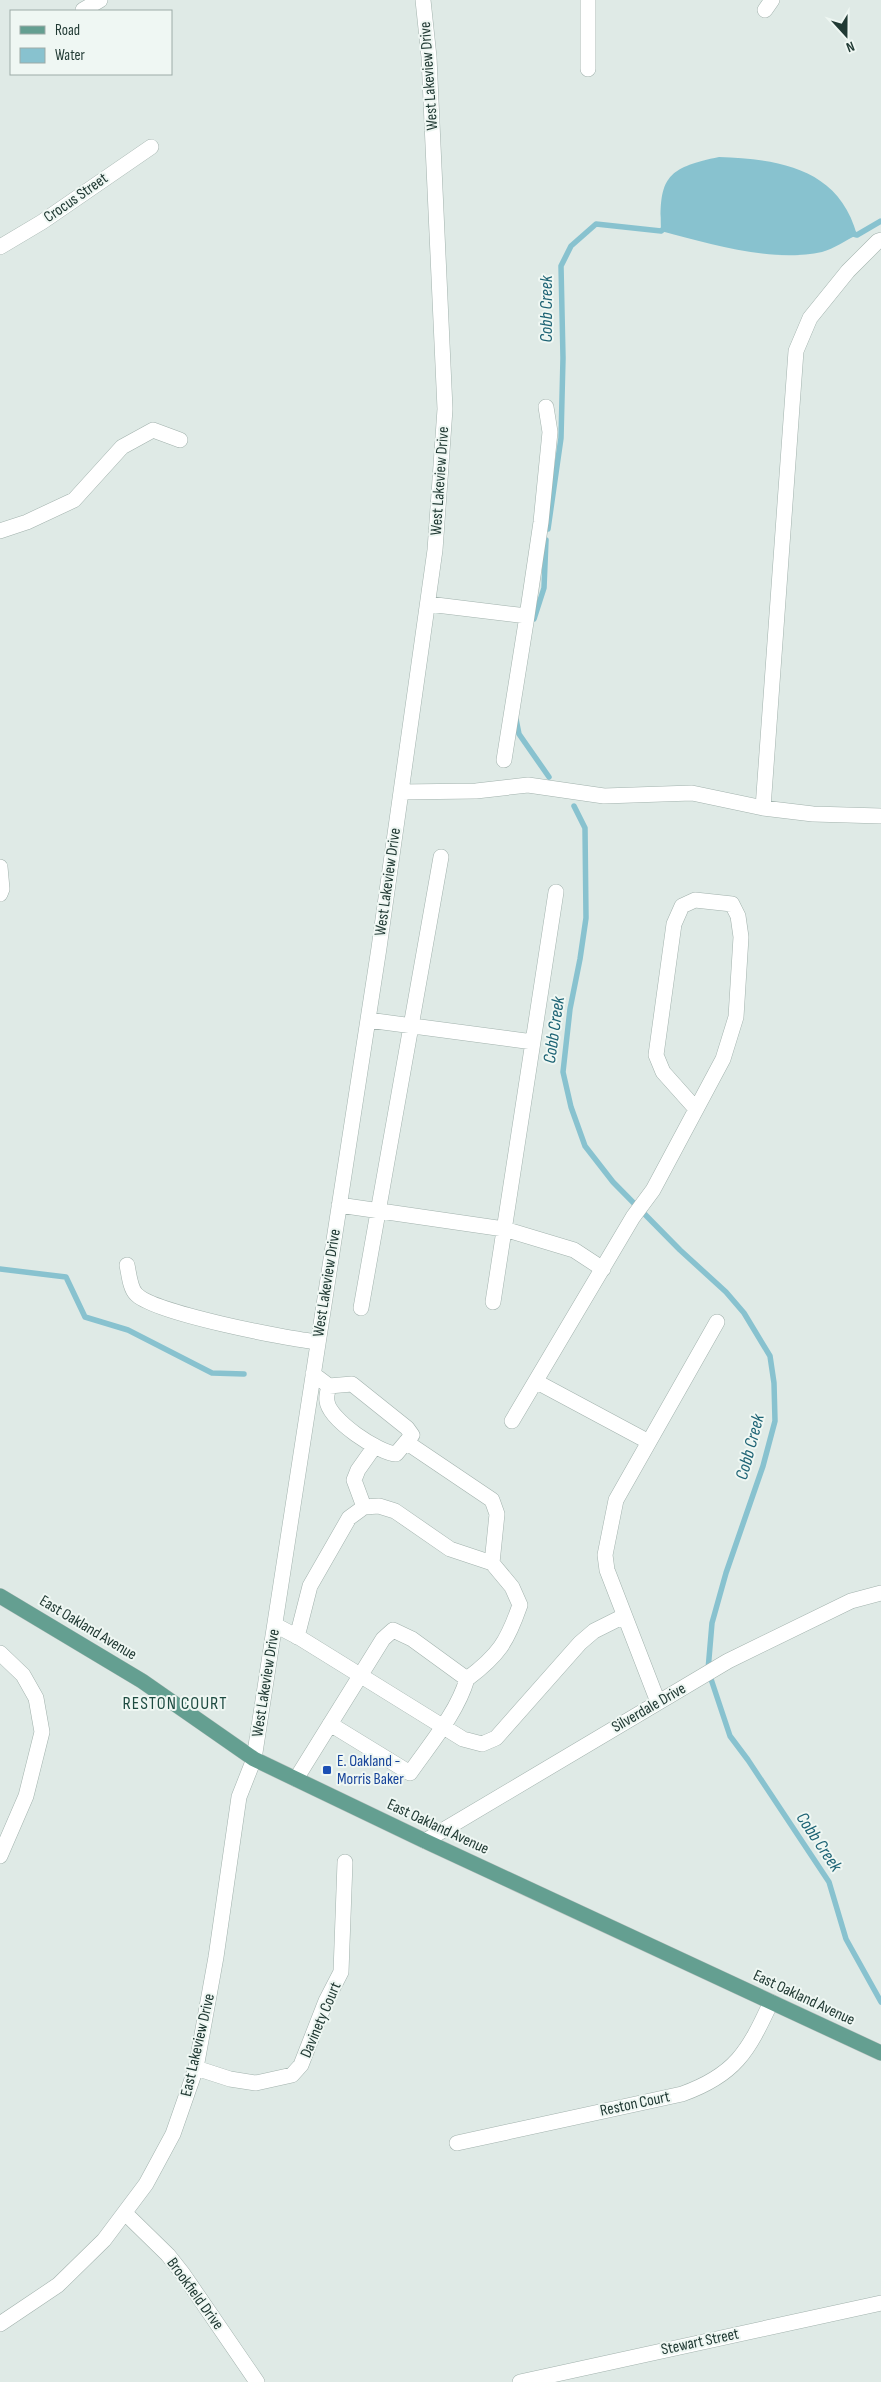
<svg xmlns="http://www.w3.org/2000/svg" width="881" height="2382" viewBox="0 0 881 2382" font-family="'Sofia Sans Condensed',sans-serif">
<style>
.water{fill:#88c2cf}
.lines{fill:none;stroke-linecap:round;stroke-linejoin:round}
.stream{stroke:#88c2cf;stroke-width:5.5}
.minor-casing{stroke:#a2b2ad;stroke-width:16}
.major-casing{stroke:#bcc4c2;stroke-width:16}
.minor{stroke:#fff;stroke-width:15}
.major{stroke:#649f91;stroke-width:15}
.transit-dot{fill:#1a4fb4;stroke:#eff7f3;stroke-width:2}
.labels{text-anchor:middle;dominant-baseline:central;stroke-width:4;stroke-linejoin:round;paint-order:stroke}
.street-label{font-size:16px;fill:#213a34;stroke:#eff7f3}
.transit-label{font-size:16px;fill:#164399;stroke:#eff7f3;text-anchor:start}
.water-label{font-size:18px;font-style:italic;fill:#1d6374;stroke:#eff7f3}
.neighbourhood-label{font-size:18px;letter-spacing:1px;fill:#1d4b41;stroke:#eff7f3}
</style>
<rect width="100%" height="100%" fill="#dfeae6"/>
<path class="water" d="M719,157C779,159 839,168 857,235C846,240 834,249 822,252C772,263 710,244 661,231C659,178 666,168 719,157Z"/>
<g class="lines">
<path class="stream" d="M850,233L857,235L881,221
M548,529L561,438L563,358L561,266L571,246L596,224L661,231L666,227
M534,619L544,588L546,540
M516,719L519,734L549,777
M574,806L585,828L586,918L580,959L570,1009L563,1072L571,1107L585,1146L613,1182L680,1250L726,1292L744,1313L770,1356L774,1383L775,1421L763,1466L726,1573L712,1623L708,1670L730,1736L748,1760L829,1882L846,1939L881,2002
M0,1269L66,1277L85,1317L128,1330L212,1373L244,1374"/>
<g class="minor-casing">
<path id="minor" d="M588,0V69
M83,10L100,0
M765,10L772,0
M0,247L42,222L151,147
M0,531L27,522L74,500L122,447L153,430L180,440
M428,604L527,616L541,522L550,432L546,407
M504,760L527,616
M401,792L476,791L528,785L604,796L692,793L763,808L813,814L881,816
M763,808L796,351L810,318L848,271L878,241L881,240
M0,867L2,889L0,894
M368,1020L533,1042
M339,1205L504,1229L574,1250L603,1269
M127,1265C129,1274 130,1288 136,1294C153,1313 288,1339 318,1342
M493,1302L556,892
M361,1308L441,857
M313,1374L329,1386C328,1390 326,1397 327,1401C329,1420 379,1453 396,1454L412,1435L407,1428L352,1384L329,1386
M537,1382L649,1442
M512,1421L633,1217L653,1190L723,1059L736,1017L741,937L738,916L732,904L695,900L682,906L674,924L656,1055L663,1072L696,1109
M406,1442L492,1500L497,1514L492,1563
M364,1507L354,1480L358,1470L375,1446
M275,1625L300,1638L463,1739L482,1744L496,1738L580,1643L594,1631L624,1616
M297,1637L310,1586L349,1518L364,1507L379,1506L395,1511L450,1549L492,1563L512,1587L520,1605C507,1642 499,1655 467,1679
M0,1653L23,1675L36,1698L42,1732L26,1796L0,1856
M658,1702L607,1570L605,1555L616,1500L717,1322
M296,1779L383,1639L393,1630L412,1639L467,1679C457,1713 430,1744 410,1773L330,1724
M425,1841L728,1661L851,1601L881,1593
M196,2068L230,2079L256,2083L292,2075L301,2065L326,2001L341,1972L345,1862
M457,2143L682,2094C735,2075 748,2052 771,2002
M125,2213L168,2255L183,2274L257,2382
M0,2324L58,2285L104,2240L146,2184L173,2134L196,2068L216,1957L239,1797L254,1759L379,948L435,550L445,409L429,57L423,0
M520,2382L881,2303"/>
</g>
<g class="major-casing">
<path id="major" d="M0,1596L142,1681L254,1759L425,1841L881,2053"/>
</g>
<use href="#minor" class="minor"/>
<use href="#major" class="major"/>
</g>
<rect class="transit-dot" x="322" y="1765" width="10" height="10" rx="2.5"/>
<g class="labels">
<g class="street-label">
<text transform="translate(429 76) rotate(-94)">West Lakeview Drive</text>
<text transform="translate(76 198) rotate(-35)">Crocus Street</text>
<text transform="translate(440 481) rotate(-86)">West Lakeview Drive</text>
<text transform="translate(388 882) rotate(-82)">West Lakeview Drive</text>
<text transform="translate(327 1283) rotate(-81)">West Lakeview Drive</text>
<text transform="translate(88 1628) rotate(31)">East Oakland Avenue</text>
<text transform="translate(266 1683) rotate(-81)">West Lakeview Drive</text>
<text transform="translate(649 1708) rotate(-30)">Silverdale Drive</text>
<text transform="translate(438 1827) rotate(25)">East Oakland Avenue</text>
<text transform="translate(804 1998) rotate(25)">East Oakland Avenue</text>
<text transform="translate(321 2020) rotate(-67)">Davinety Court</text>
<text transform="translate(198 2045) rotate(-77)">East Lakeview Drive</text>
<text transform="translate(635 2104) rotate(-12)">Reston Court</text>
<text transform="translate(195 2294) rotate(54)">Brookfield Drive</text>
<text transform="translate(700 2342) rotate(-12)">Stewart Street</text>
</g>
<g class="transit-label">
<text x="337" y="1761">E. Oakland -<tspan x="337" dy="18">Morris Baker</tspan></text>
</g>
<g class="water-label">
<text transform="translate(546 309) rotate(-90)">Cobb Creek</text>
<text transform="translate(554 1030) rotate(-82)">Cobb Creek</text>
<text transform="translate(750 1447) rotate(-75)">Cobb Creek</text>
<text transform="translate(819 1842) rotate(56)">Cobb Creek</text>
</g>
<g class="neighbourhood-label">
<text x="175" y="1703">RESTON COURT</text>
</g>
</g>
<rect x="10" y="10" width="162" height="65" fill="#eff7f3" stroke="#9daba7"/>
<rect x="20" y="26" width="25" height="8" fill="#649f91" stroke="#9daba7"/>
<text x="55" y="35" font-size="15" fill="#213a34">Road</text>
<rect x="20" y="48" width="25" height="15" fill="#88c2cf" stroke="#9daba7"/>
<text x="55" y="60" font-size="15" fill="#213a34">Water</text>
<g transform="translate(846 35) rotate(159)" stroke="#eff7f3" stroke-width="4" paint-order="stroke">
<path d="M0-4L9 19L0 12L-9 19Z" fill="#213a34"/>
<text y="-8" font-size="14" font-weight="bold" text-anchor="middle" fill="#213a34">N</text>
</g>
</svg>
